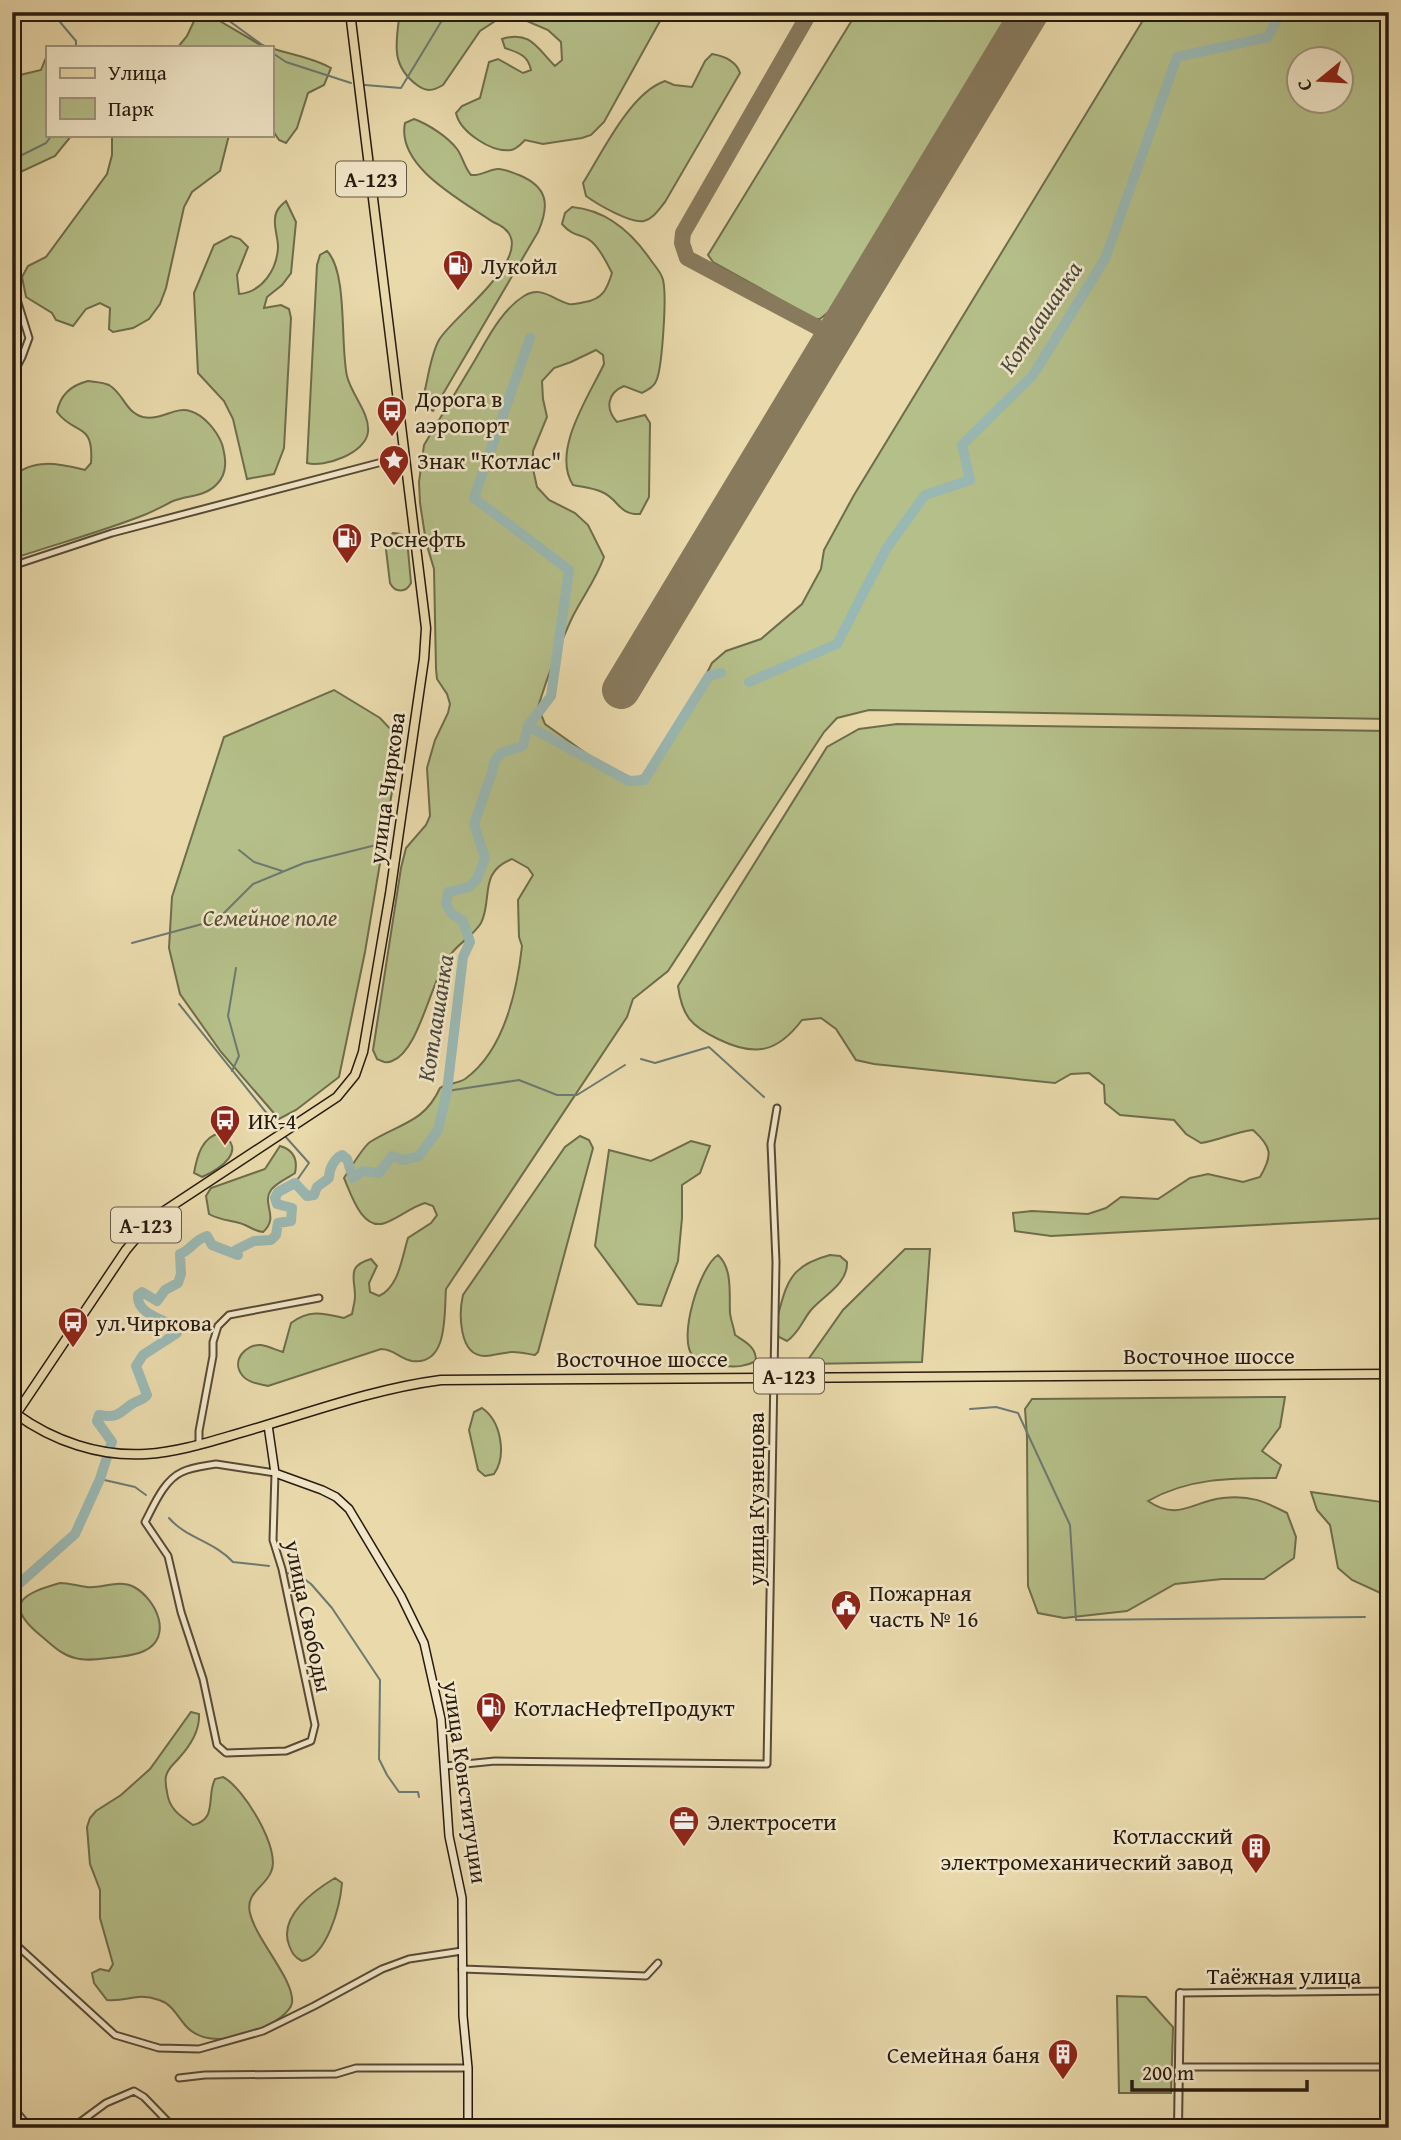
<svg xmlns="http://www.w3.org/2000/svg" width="1401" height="2140" viewBox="0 0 1401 2140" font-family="'Gentium Book Plus',serif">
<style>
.green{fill:#b5bf89;stroke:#6e6c4c;stroke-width:2;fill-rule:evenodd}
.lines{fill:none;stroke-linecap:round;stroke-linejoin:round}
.stream{stroke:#6c7971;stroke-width:2}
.river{stroke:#9ab8b3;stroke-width:10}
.taxiway{stroke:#887a5d;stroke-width:16}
.runway{stroke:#887a5d;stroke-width:38}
.minor-casing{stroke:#584a36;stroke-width:9}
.tertiary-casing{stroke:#584a36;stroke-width:10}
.secondary-casing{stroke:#271a0f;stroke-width:10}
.primary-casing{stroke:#271a0f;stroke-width:11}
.minor{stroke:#f1e6c8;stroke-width:5}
.tertiary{stroke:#f1e6c8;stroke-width:6}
.secondary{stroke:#f1e6c8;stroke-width:7}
.primary{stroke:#e9d9ab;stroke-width:8}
.rail{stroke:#271a0f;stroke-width:2;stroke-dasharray:12 12;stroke-linecap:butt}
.labels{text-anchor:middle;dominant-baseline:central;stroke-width:5;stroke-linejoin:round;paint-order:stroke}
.shield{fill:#f1e6c8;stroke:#645746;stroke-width:2}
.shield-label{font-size:21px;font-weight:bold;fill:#271a0f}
.poi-label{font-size:23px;fill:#271a0f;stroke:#f1e6c8;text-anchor:start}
.street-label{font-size:23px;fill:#271a0f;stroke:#f1e6c8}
.park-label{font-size:23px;font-style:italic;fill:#524c34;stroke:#f1e6c8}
.water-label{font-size:24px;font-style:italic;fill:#4a4940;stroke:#f1e6c8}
</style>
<rect width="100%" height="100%" fill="#e9d9ab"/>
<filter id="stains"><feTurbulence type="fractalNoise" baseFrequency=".00286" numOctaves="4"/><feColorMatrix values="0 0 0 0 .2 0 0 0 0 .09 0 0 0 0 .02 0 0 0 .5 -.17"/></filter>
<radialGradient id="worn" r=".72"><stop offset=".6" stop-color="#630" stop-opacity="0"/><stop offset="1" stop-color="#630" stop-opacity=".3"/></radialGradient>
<path class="green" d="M400,12H665L604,122L591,135L582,138L543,144L525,140C521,144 517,149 511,150C492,153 460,132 456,113L462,106L480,98L489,62L498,59L523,73L531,70C528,55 519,53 505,48L502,39C530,30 537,48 555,66L562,60L561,42L548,30L513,15L503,16L480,31L443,85C433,91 426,92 417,85C390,65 396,42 400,12Z
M857,12H1012L831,310L820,319H815L713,262L708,255Z
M1148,12H1217L1219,17L1237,12H1389V719L869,710L837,718L824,732L668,971L633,999L627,1017L446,1289C444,1312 449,1366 412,1361C400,1359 394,1349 381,1349L268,1386C260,1384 248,1383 242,1375C231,1361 245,1344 261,1345C268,1346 276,1350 283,1352L291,1323C309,1309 323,1313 344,1318L352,1314C353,1308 355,1302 355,1296C355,1278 346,1266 371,1259L377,1266L369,1283L370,1292L379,1296C399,1287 402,1257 408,1238L431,1223L437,1215L433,1206L425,1203C411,1207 399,1218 385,1223C362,1231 351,1194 344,1178C349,1170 364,1146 370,1142C400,1123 424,1123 440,1088C448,1083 457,1084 465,1079C504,1051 517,991 522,946L519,937L518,900L533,875L528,868L512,859C478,872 493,899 481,923C473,936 460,942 451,954C431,977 420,1051 392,1061C386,1064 382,1061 377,1059L373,1050L401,868L406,848L426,825L430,816L427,768L435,740L448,713L450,704L447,694L437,679L436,669L434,569L426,542L420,503L419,482L424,445C440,418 456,392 472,365C486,342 500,311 524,296C542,285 553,300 569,304C574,305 580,303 585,302C603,299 607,289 612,273C607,263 601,250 592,242C582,233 574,238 562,224L565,213L572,207C606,210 632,233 650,259C654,265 660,271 662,277C668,289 662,365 657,379C655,386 649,389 642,393L624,386C607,393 605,409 617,422L645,415L650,423L649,497L640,514C618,515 619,499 602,492C593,488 582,487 573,485C551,451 589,396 604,364L603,355L596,350L571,362L554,368L542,381L543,399L547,417L533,451V469L537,487L549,500L575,513L588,525L604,557C596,580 581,599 571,620C558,648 547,678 538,707L545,724L601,764L634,779L651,772L687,713L712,663L726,651L761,639L802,604L821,569L824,550L854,495ZM1300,60H1342V102H1300Z
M213,17L259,44L268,47H178L187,36L195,19Z
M271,48C292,55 312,57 331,68L324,85L308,93L297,128L286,143L279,140L273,131Z
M712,54C724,56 736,61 740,73L665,202C659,209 653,219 644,221C631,224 597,204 586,196L583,183C602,153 630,93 665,81L674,85L692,87L705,61Z
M45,60L47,61V135H72L55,156L12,176V82L20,75L41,70Z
M414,119C428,124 448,137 457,149C463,157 464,167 471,175C482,176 487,170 497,169C503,168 513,173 519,175C548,187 550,205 538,232L433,411L425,407L423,398C428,380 430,356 439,340C452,316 553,245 493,222C463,201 396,167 405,123Z
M112,135H229L220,171L192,192L184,207L166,288L160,304L149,319L133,328L113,332L109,329L110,308L100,303L86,309L73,326L56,320L52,313L26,297L22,277L28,266L46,257L107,174L112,155Z
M286,201L296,222L291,273L282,285L267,297L264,308L281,305L289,309L291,318L284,448L274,474L247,479L233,419L224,401L198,373L194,293L214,245L231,236L240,239L248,247L237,275L239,294C262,292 277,270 278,247C278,238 274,228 275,219C275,211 280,206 286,201Z
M327,251C348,272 340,345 347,376C351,394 370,413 368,432C366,453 324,468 307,463L317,265L320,255Z
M88,381C95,382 103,382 109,385C124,394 125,412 143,417C161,421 176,406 190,411C204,415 217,431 222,444C226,458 228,473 217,484C205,497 188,495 173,501C163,506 154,511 144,515C101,532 56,544 12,559V478C32,457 60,464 85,470L91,463C94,421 75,436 57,412C60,395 72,385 88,381Z
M393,533L401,534L407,539L411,583C406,593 395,593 390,583L385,541Z
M334,690L380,718L396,735L392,792L365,952L339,1077L296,1110L279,1119L221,1052L180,994L169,948L172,897L224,737Z
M897,724L1389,731V1218L1051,1236L1015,1231L1013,1213L1032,1211L1088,1214L1106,1208L1121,1197L1158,1199L1190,1178L1208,1174L1243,1182L1260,1177C1273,1155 1272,1147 1253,1130C1234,1132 1220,1140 1201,1143L1186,1134L1174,1120L1120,1115L1105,1103L1104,1085L1089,1073L1071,1074L1055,1083L874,1064L856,1060L836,1029L821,1018L802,1020C777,1053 755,1057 718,1039C691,1026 682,1016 678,986L827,747L859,729Z
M220,1133C249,1150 220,1169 202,1177L194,1173C197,1156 202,1137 220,1133Z
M580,1136L589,1140L593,1148L538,1352L535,1355C528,1354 520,1352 513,1352C503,1352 494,1356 485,1356C458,1356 459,1312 463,1295L565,1147Z
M691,1141L710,1146L700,1173L682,1185V1218L678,1261L661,1306L638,1304L595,1246L609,1150L651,1161Z
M280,1146C294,1150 298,1159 295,1173C288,1178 276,1183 271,1190C261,1204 280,1217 263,1232C255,1231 252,1228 245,1225C233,1220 221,1221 209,1214L206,1196L211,1188L265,1169Z
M905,1249H930L922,1362L805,1364L843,1310Z
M718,1255C733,1269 729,1294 730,1313C731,1321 734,1328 735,1335C747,1343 756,1347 756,1361C745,1367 736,1367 724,1366C713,1365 701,1365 693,1356C677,1339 700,1266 718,1255Z
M830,1255L840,1256L847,1262C848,1284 824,1295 811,1310C802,1321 799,1333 787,1341L779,1337L774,1328C787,1288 784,1267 830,1255Z
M1285,1397L1280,1427L1262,1451L1281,1465L1276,1478C1231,1478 1188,1478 1148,1501C1179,1522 1192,1501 1223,1498C1250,1495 1264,1501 1287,1513L1296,1537L1294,1558L1264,1579H1222L1175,1584L1127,1611L1064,1618L1038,1613L1028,1586L1027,1437L1025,1409L1032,1399Z
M482,1408C501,1421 507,1455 494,1474L485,1476L478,1470L469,1430L474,1412Z
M1311,1492L1389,1503V1597L1352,1580L1338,1568L1330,1525L1317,1510Z
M60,1583C70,1583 77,1586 87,1587C102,1589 118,1579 134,1587C156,1599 174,1637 144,1651C136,1655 126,1656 118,1657C104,1658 88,1662 75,1658C61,1655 51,1644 40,1635C1,1603 25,1593 60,1583Z
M191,1712L199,1714C200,1731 190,1746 179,1758C174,1764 168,1768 166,1776C165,1781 166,1787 167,1792C169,1809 180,1816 193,1825C218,1819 206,1797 215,1779L223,1777C243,1787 282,1850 271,1872C265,1887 245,1893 250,1913C256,1940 295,1980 292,2003C290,2013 273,2023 265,2027C242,2038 204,2048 185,2025C177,2016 172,2004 159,2000C136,1992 128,2002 107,2000L94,1983L92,1973L100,1969L109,1971L113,1964L100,1918V1890L90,1864L87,1827L90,1818L96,1811L121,1795L150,1769Z
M335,1878L342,1883C340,1907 327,1956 302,1961C294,1957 292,1953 289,1945C278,1916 315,1890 335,1878Z
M1117,1996L1146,1997L1173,2027L1171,2093H1119Z"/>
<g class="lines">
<path class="stream" d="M66,12L60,22L76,41V47
M217,12L265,47
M271,52L286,62L351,83
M365,85L401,88L447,12
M12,160L46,143L52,135
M239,850L254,862L282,871
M132,943L217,920L253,884L304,863L376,845
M179,1004L281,1131
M641,1059L655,1063L709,1047L764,1097
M232,1071L239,1056L228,1016L236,968
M447,1091L519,1080L557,1095H577L625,1065
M284,1135L309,1163L295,1183
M970,1409L996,1407L1018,1413L1070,1525L1076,1620L1365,1617
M100,1479L135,1487L146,1495
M169,1518C186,1538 215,1542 233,1562L269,1566
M288,1573L303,1578L311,1584L332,1608L380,1680L379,1759L387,1775L399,1792H418L419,1797
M1387,1616H1389"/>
<path class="river" d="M749,682L837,644L886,549L925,495L970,480L962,445L1033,375L1105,259L1177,57L1268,37L1281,12
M528,726L629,781L644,780L709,676L721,673
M110,1447L112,1442L97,1421L99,1415C119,1418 117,1414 132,1404C138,1400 142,1401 147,1395L136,1366L143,1355L177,1333L178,1327C164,1320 136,1314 138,1295L142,1292L157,1301L165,1290L178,1283L181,1274L180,1254C191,1250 195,1239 207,1236L212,1245L238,1255L236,1250L254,1241L271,1240L276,1235L278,1223L291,1221L292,1208L277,1204L275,1198L278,1192L295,1183L307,1196L314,1195L317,1187L329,1178C329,1169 334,1159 342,1155L347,1159L353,1178L363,1171L379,1173L392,1156L403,1160L419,1156L438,1130L447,1091L463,957L470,942L463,921L452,914L446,904L448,892L469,887L477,879L485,858L474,824L492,773L494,762L501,753L523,746L528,726L551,696L569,570L474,498L530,338
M12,1590L75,1534L100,1479L107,1457"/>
<path class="taxiway" d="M810,12L683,233L682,243L687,258L834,336"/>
<path class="runway" d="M621,690L1030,12"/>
<g class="minor-casing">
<path id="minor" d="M12,376L22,357L29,338L14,290
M12,566L112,533L405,456
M199,1445V1431L213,1356V1342L218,1326L229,1315L319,1298
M216,1464L275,1473L273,1540L282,1569L315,1725L311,1741L286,1751L226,1753L217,1745L203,1679L181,1612L168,1556L145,1522C154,1505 164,1480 182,1472C192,1467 205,1466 216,1464Z
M445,1766L495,1761L767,1764L776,1262L771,1144L777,1108
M12,1941L115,2035L159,2048L199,2049L263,2031L314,2006L382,1969L409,1959L462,1951
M462,1969L646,1976L658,1963
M1180,1993L1389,1991
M1179,2067H1389
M179,2078L205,2075L336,2074L356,2068H468
M12,2107L30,2128
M72,2128L106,2103L134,2091L144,2097L174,2128"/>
</g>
<g class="tertiary-casing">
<path id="tertiary" d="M1178,2128L1180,1993"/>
</g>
<g class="secondary-casing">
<path id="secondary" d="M268,1425L275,1473L322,1490L336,1497L349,1509L401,1596L424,1643L441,1719L449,1836L462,1898L463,2016L468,2068V2128"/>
</g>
<g class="primary-casing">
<path id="primary" d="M350,12L426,628L424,659L390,894L363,1052L355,1075L337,1097L152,1219L126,1250L16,1414C53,1441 100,1457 146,1454C178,1452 209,1442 240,1433C306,1414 372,1389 441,1380L1389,1374"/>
</g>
<use href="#minor" class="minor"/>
<use href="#tertiary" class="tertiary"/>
<use href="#secondary" class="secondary"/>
<use href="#primary" class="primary"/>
<path class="rail" d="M12,1991L24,2000"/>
</g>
<defs>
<g id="fuel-pin" transform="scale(1.575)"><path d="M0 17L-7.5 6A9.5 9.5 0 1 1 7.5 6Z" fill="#8f2418" stroke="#f1e6c8"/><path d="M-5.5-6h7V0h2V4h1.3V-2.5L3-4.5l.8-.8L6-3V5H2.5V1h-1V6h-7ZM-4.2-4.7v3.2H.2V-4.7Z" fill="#fff"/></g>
<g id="bus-pin" transform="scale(1.575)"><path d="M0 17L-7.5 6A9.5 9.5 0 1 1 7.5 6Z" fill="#8f2418" stroke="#f1e6c8"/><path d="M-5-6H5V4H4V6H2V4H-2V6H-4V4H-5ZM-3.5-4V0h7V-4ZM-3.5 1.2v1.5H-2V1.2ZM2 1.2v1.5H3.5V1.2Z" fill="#fff"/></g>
<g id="sight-pin" transform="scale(1.575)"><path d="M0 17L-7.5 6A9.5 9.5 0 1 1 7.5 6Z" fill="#8f2418" stroke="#f1e6c8"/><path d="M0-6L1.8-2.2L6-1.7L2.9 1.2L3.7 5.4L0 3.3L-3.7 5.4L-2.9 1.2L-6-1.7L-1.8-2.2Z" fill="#fff"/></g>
<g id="civic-pin" transform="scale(1.575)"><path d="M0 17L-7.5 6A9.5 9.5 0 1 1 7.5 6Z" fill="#8f2418" stroke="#f1e6c8"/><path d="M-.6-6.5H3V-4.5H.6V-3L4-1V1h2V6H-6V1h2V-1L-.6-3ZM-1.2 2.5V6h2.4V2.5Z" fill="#fff"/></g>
<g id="office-pin" transform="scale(1.575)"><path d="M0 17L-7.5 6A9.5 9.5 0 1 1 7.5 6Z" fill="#8f2418" stroke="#f1e6c8"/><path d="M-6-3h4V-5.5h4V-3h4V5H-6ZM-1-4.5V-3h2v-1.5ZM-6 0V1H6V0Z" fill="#fff"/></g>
<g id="building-pin" transform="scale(1.575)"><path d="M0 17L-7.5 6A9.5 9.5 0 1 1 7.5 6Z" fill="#8f2418" stroke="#f1e6c8"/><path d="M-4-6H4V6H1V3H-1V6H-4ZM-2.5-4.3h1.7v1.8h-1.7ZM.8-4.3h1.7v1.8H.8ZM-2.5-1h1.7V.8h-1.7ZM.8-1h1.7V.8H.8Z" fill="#fff"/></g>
</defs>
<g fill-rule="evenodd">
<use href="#fuel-pin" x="458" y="265"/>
<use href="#bus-pin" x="392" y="411"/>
<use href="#sight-pin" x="394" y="460"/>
<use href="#fuel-pin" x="347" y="538"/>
<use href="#bus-pin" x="225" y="1120"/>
<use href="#bus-pin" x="73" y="1322"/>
<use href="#civic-pin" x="846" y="1605"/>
<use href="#fuel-pin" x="491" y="1707"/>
<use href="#office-pin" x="684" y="1821"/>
<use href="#building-pin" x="1256" y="1848"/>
<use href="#building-pin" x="1063" y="2054"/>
</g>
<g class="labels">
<g class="shield">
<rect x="336" y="161.5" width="70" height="35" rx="5"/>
<rect x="111" y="1207.5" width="70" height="35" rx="5"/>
<rect x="754" y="1358.5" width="70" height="35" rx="5"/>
</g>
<g class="shield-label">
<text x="371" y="179">А-123</text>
<text x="146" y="1225">А-123</text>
<text x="789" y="1376">А-123</text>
</g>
<g class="poi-label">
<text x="481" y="265">Лукойл</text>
<text x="415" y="398">Дорога в<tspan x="415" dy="26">аэропорт</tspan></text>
<text x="417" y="460">Знак "Котлас"</text>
<text x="370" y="538">Роснефть</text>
<text x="248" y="1120">ИК-4</text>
<text x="96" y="1322">ул.Чиркова</text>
<text x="869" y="1592">Пожарная<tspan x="869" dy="26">часть № 16</tspan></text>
<text x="514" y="1707">КотласНефтеПродукт</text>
<text x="707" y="1821">Электросети</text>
<text x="1233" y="1835" text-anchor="end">Котласский<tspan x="1233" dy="26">электромеханический завод</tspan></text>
<text x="1040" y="2054" text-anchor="end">Семейная баня</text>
</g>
<g class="street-label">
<text transform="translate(386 788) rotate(-82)">улица Чиркова</text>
<text x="1209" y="1355">Восточное шоссе</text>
<text x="642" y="1358">Восточное шоссе</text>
<text transform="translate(755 1499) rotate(-90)">улица Кузнецова</text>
<text transform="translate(309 1616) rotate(78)">улица Свободы</text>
<text transform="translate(466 1782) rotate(82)">улица Конституции</text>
<text x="1284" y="1975">Таёжная улица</text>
</g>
<g class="park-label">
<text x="270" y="917">Семейное поле</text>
</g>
<g class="water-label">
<text transform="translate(1040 317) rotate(-56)">Котлашанка</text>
<text transform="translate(435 1018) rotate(-81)">Котлашанка</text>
</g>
</g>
<rect width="1401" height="2140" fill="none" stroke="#e9d9ab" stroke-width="42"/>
<rect x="14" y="14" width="1373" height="2112" fill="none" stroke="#271a0f" stroke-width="3.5"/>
<rect x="21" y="21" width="1359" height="2098" fill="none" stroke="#271a0f" stroke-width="2"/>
<rect x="46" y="46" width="228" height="91" fill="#f1e6c8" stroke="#a0947e" stroke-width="2"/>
<rect x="60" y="68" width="35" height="10" fill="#e9d9ab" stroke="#a0947e" stroke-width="2"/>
<text x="108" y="80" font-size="21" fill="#271a0f">Улица</text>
<rect x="60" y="98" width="35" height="21" fill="#b5bf89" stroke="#a0947e" stroke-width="2"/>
<text x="108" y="116" font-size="21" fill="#271a0f">Парк</text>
<g transform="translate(1320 80) rotate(252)"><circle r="33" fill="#f1e6c8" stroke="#a0947e" stroke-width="2"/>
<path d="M0-5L12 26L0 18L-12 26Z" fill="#8f2418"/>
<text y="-10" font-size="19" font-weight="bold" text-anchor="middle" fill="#271a0f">С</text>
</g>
<path d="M1132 2080v10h175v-10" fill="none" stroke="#271a0f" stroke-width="3.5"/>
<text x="1142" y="2080" font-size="21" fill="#271a0f" stroke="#f1e6c8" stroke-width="5" paint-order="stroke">200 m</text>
<rect width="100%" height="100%" filter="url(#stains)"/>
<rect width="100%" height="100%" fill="url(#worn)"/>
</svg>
